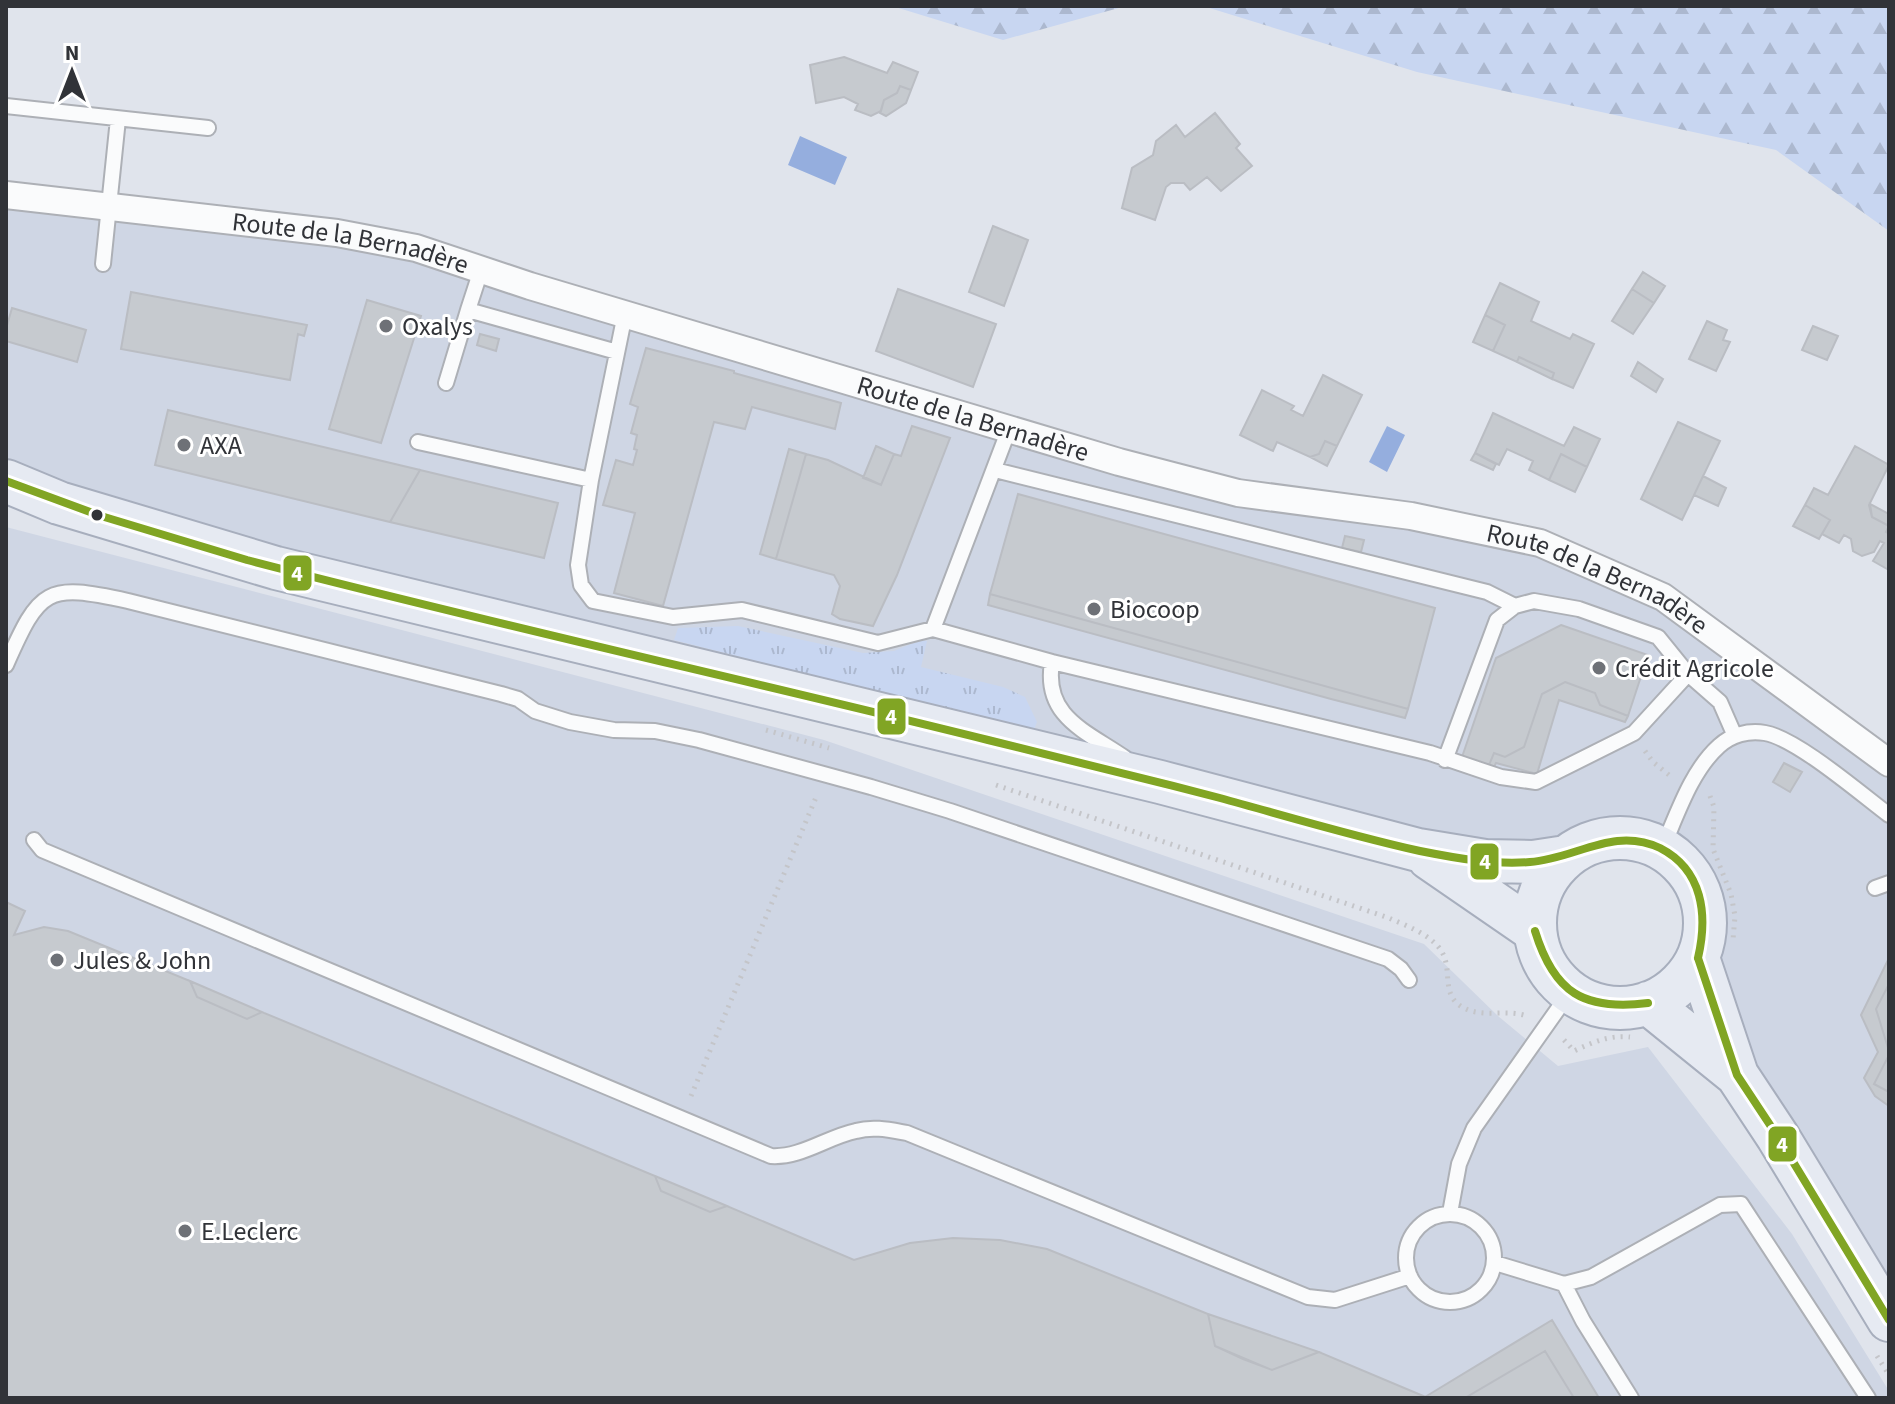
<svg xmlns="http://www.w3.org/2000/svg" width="1895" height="1404" viewBox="0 0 1895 1404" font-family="'Source Sans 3',sans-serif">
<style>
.built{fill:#cfd6e4}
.grass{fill:url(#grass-tufts)}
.forest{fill:url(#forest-firs)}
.water{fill:#95aede}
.building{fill:#c6cacf;stroke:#babdc3;stroke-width:2}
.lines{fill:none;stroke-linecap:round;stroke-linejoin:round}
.lane-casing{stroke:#adb0b6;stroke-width:18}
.street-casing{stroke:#adb0b6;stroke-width:30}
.primary-casing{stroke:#a7aebd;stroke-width:46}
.path{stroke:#c4c5c9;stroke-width:5;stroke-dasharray:2 6;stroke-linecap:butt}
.lane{stroke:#fafbfc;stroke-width:14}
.street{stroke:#fafbfc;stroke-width:26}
.primary{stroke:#e6eaf2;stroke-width:42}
.bus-1-casing{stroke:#fff;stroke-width:14}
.bus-1{stroke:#81a524;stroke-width:8}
.poi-dot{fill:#6e7177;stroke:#fff;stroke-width:3}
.bus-dot{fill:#313338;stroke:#fff;stroke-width:3}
.labels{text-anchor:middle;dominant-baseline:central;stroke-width:6;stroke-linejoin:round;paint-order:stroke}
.street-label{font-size:26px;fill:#313338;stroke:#fff}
.poi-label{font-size:26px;fill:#313338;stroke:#fff;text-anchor:start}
.line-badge{stroke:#fff;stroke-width:3}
.badge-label{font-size:22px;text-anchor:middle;font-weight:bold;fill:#fff}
</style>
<defs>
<pattern id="grass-tufts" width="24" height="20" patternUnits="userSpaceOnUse" patternTransform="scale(2)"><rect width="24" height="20" fill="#c8d6f1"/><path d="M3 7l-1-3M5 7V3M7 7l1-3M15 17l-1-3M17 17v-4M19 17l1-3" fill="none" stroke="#acb8cf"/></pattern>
<pattern id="forest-firs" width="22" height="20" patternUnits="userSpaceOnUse" patternTransform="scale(2)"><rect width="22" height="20" fill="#c8d6f1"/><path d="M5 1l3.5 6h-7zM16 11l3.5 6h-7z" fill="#acb8cf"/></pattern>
</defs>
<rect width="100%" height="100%" fill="#e0e4ec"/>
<path class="built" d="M6,195L337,233L1119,462L1540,543L1663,597L1889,763V1320L1698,958L1705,933L1704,908L1696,884L1682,864L1662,849L1638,840L1613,838L1588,844L1566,857L1533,862L6,481Z
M6,527L824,740L1424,944L1498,1016L1558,1066L1648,1047L1792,1234L1889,1391V1398H6Z"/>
<path class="grass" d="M738,626L863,653L894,651L921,640L927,641L921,667L1003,687L1025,697L1037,722L1033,732L674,640L678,628Z"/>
<path class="forest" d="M892,6H1126L1003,40Z
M1203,6H1889V231L1776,150L1417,72Z"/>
<path class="water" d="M800,136L847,157L835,185L788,165Z
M1387,426L1405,435L1387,472L1369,462Z"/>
<path class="building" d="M844,57L887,73L893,62L918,72L911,90L900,86L897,93L884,100L881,111L871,116L855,110L858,104L844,97L816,103L810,65Z
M900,86L911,90L906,103L886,116L880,113L884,100L897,93Z
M1215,113L1240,144L1236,148L1252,166L1221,191L1207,177L1190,190L1184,183H1171L1166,187L1155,220L1122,208L1132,168L1153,155L1156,141L1176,125L1185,137Z
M993,226L1028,240L1004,306L969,292Z
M1643,272L1665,286L1654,303L1632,289Z
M1500,283L1539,302L1531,321L1570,339L1573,334L1594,344L1573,388L1552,379L1554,373L1519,357L1517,362L1493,351L1505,325L1485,315Z
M898,289L996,324L973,387L876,351Z
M1632,289L1654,303L1633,334L1612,321Z
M131,292L307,325L304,336L298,334L290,380L121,349Z
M367,300L421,316L381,443L329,429Z
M12,308L86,330L77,362L6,341V329Z
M1485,315L1505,325L1493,351L1473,342Z
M1707,321L1727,330L1723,340L1730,342L1716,371L1689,359Z
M1813,326L1838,336L1827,360L1802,350Z
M480,334L499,339L496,351L477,345Z
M646,348L734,371V373L841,403L835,429L752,407L745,429L714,422L663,606L614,593L635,513L603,505L616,460L633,465L637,450L634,449L637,435L631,433L638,407L630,404Z
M1519,357L1554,373L1552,379L1517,362Z
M1638,362L1663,379L1656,392L1631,376Z
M1323,375L1362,395L1337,446L1325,441L1319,454L1310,457L1277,442L1273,451L1240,435L1262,390L1294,406L1291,410L1303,416Z
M168,410L420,470L390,522L155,465Z
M1493,413L1564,446L1574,427L1600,439L1587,467L1561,454L1549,480L1529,470L1533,461L1507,449L1499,465L1475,453Z
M1678,422L1720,441L1682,520L1641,499Z
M912,426L950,438L897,575L873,626L840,619L832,614L840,586L834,575L776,559L806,454L828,460L881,485L894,454L901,456Z
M1325,441L1337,446L1327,466L1310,457L1319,454Z
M876,446L894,454L881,485L863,478Z
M1855,446L1889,465L1869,505L1872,517L1889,526L1886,532L1889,534V570L1873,561L1884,543L1880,541L1874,552L1862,556L1853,551L1851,539L1844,535L1839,543L1822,534L1830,520L1805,505L1814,488L1828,495Z
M789,449L806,454L776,559L760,554Z
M1475,453L1496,464L1493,470L1471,460Z
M1561,454L1587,467L1575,492L1549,480Z
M420,470L558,503L544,558L390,522Z
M1703,476L1726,488L1718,506L1694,495Z
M1018,494L1435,608L1408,709L990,594Z
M1870,504L1889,514V526L1872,517Z
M1805,505L1830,520L1819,539L1793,526Z
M1345,536L1364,540L1361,552L1342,548Z
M990,594L1408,709L1405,718L1331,699L988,605Z
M1561,625L1648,655L1628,716L1600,705L1595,693L1565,682L1542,694L1524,747L1505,757L1494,753L1489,765L1462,757L1496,658Z
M1565,682L1595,693L1600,705L1628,716L1625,722L1559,700L1537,774L1496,763L1494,767L1489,765L1494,753L1505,757L1524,747L1542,694Z
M1784,763L1802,772L1790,792L1773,782Z
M6,902L25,911L14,935L44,927L68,931L190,981L197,997L247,1019L262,1012L655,1176L661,1191L710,1212L727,1206L854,1260L910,1243L953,1238L1000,1240L1047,1249L1208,1314L1215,1346L1243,1359L1272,1370L1319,1352L1428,1398H6Z
M1889,958V1106L1875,1096L1864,1078L1878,1052L1861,1015Z
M190,981L262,1012L247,1019L197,997Z
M1889,984V1051L1876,1009Z
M1889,1055V1092L1874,1084Z
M655,1176L727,1206L710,1212L661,1191Z
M1208,1314L1319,1352L1272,1370L1215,1346Z
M1552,1320L1599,1398H1574L1545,1351L1465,1398L1425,1397Z
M1545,1351L1574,1398H1465Z"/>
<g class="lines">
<g class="lane-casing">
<path id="lane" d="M6,106L208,128
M103,264L118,119
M468,310L481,270
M625,314L591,480L578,565L581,585L593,601L673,617L742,610L878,643L933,629L1052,662L1430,753L1501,777L1536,782L1634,733L1688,674
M446,383L468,310L617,352
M418,442L591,480
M995,470L1487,592L1515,606
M933,629L1009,429
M1052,662C1043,717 1086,731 1125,758
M6,665C40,588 46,583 128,601L501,694L518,699L535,711L570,722L614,730L655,731L699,740L871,787L950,811L1388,959L1401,969L1409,980
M1445,760L1497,620L1515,606L1534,601L1579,609L1658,637L1688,674L1720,702L1734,734
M34,840L42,850L771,1156C801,1158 827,1137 856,1131C873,1126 890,1130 907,1133L1308,1297L1335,1300L1410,1276
M1662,849C1677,815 1691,771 1719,746C1731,735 1748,730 1765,733C1796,738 1861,794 1889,815
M1875,888L1889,883
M1450,1213L1459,1164L1474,1128L1570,992
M1406 1258a44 44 0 1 1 88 0a44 44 0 1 1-88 0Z
M1495,1263L1564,1284L1591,1277L1720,1205L1741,1204L1868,1398
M1564,1284L1583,1321L1631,1398"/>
</g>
<g class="street-casing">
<g id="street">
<path id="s1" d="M6,195L337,233L416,248L530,286L1119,462L1238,493L1411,516L1540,543L1663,597L1889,763"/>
</g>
</g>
<g class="primary-casing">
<path id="primary" d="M6,481L59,503L276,568L1160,782L1418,850L1485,861L1533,862L1566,857
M1535 923a85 85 0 1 1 170 0a85 85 0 1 1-170 0Z
M1429,858L1535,931
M1698,958L1737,1075L1778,1137L1889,1320
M1648,1003L1737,1075"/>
</g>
<path class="path" d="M766,730L829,748
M1645,751L1653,762L1669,775
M996,785L1389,918C1407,926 1432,935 1442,952C1453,971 1440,996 1464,1008C1483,1018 1507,1009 1527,1016
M1710,796L1714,807L1713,849L1731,894L1735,916L1733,940
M1564,1040L1574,1051C1593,1042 1609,1035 1630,1037
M691,1096L817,795
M1877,1356L1889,1375"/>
<use href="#lane" class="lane"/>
<use href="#street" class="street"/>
<use href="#primary" class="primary"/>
<g class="bus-1-casing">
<path id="bus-1" d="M6,481L101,516L247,560C493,624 742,679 988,740C1066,759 1143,778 1220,798C1286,816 1352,836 1420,851C1455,858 1493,865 1530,862C1576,859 1613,826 1660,848C1703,870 1708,915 1698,958
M1535,931C1554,993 1584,1011 1648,1003
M1698,958L1737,1075L1778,1137L1889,1320"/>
</g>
<use href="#bus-1" class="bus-1"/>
</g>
<g class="poi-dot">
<circle cx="386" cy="326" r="8"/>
<circle cx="184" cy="445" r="8"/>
<circle cx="1094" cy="609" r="8"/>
<circle cx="1599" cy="668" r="8"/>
<circle cx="57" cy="960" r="8"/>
<circle cx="185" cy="1231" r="8"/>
</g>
<circle class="bus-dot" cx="97" cy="515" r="7"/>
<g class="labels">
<g class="street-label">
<text stroke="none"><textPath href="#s1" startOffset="348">Route de la Bernadère</textPath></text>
<text stroke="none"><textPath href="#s1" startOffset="996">Route de la Bernadère</textPath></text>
<text stroke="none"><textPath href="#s1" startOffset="1644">Route de la Bernadère</textPath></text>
</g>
<g class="poi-label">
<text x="402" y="326">Oxalys</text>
<text x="200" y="445">AXA</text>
<text x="1110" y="609">Biocoop</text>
<text x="1615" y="668">Crédit Agricole</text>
<text x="73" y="960">Jules &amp; John</text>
<text x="201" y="1231">E.Leclerc</text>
</g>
</g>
<g class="line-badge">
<rect x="282" y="554" width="31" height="38" rx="8" fill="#81a524"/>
<rect x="876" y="697" width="31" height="39" rx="8" fill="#81a524"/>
<rect x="1469" y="842" width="31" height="39" rx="8" fill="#81a524"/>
<rect x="1767" y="1125" width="31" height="38" rx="8" fill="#81a524"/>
</g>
<g class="badge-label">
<text x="297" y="581">4</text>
<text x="891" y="724">4</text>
<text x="1485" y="869">4</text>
<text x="1782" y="1152">4</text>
</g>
<rect width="1895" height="1404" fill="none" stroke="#313338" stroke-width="16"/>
<g transform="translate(72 72)" stroke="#ffffff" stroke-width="6" paint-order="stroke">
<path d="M0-6L14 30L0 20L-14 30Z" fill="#313338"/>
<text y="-12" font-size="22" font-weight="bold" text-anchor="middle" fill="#313338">N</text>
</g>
</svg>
